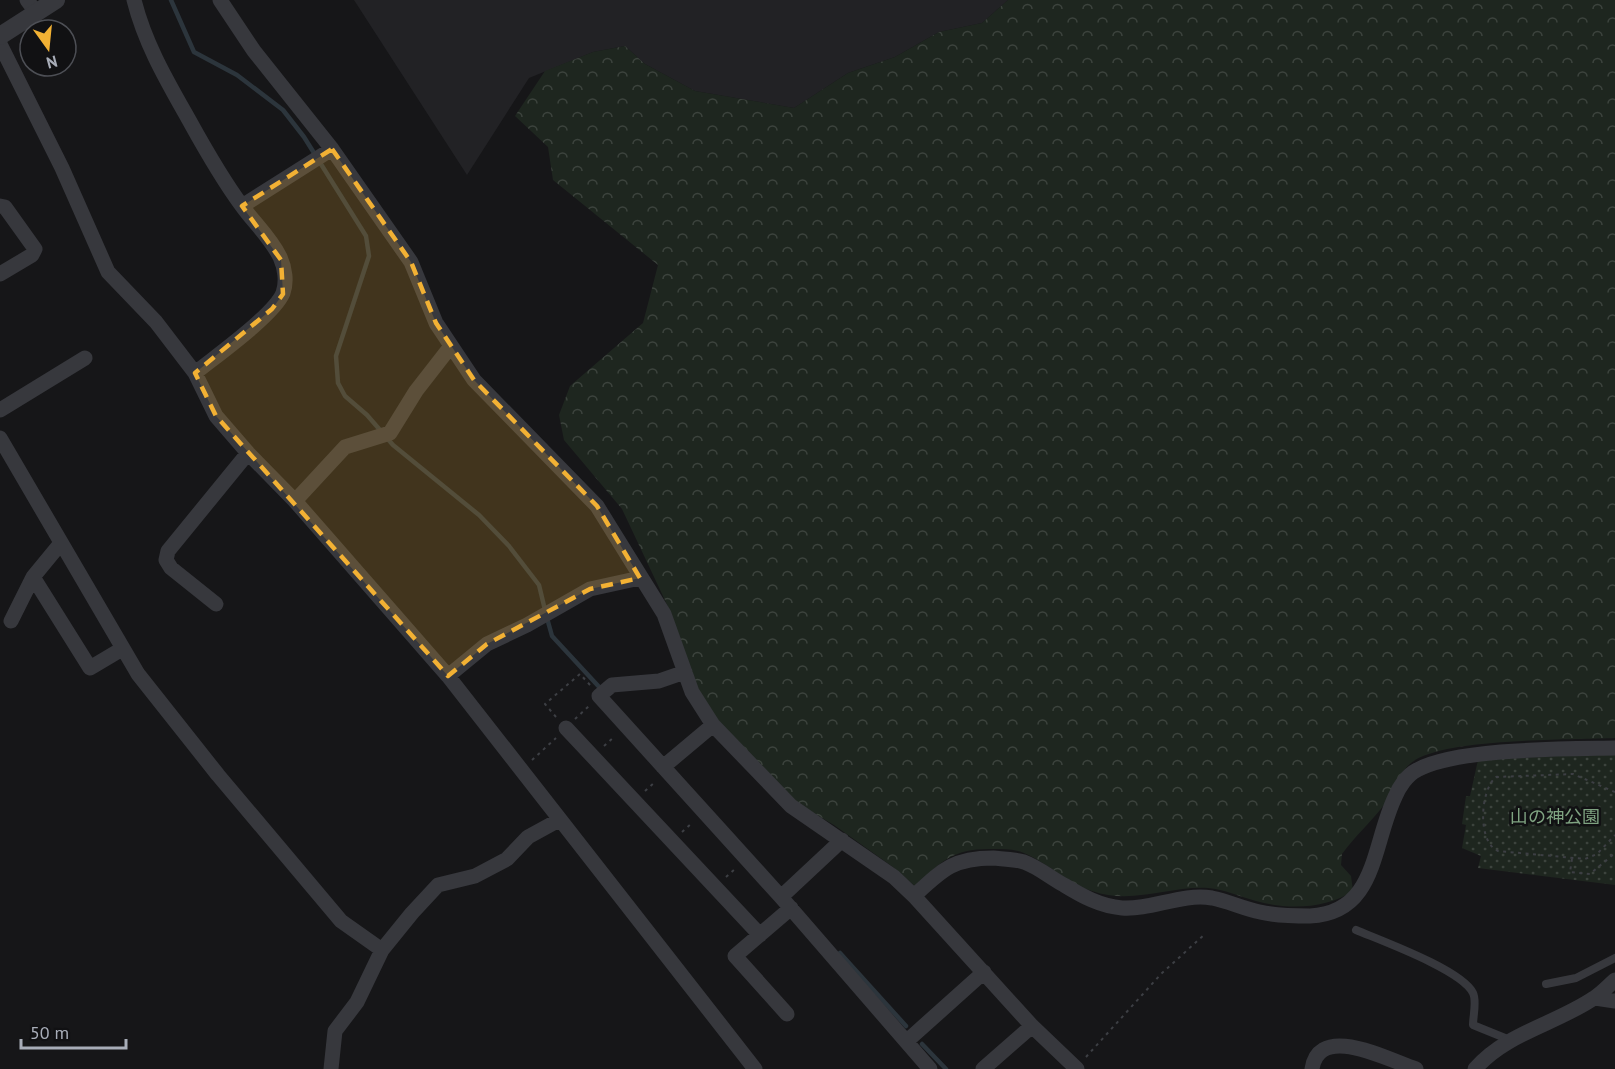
<svg xmlns="http://www.w3.org/2000/svg" width="1615" height="1069" viewBox="0 0 1615 1069" font-family="'PT Sans','Noto Sans JP',sans-serif">
<style>
.built{fill:#222225}
.grass{fill:url(#grass-dots)}
.forest{fill:url(#forest-crowns)}
.lines{fill:none;stroke-linecap:round;stroke-linejoin:round}
.stream{stroke:#2c353c;stroke-width:4.5}
.path{stroke:#3d3f44;stroke-width:2;stroke-dasharray:3 4.5;stroke-linecap:butt}
.service{stroke:#37383d;stroke-width:8}
.minor{stroke:#37383d;stroke-width:15}
.tertiary{stroke:#37383d;stroke-width:18}
.marked{fill:#f2b134;fill-opacity:0.2;stroke:#f2b134;stroke-width:4.5;stroke-dasharray:12 8;stroke-linejoin:round}
.labels{text-anchor:middle;dominant-baseline:central;stroke-width:5;stroke-linejoin:round;paint-order:stroke}
.park-label{font-size:18px;fill:#7fa381;stroke:#111113}
</style>
<defs>
<pattern id="grass-dots" width="8" height="8" patternUnits="userSpaceOnUse" patternTransform="scale(1.5)"><rect width="8" height="8" fill="#1e261f"/><path d="M2 2h.1M6 6h.1" fill="none" stroke="#3c433d" stroke-width="1.8" stroke-linecap="round"/></pattern>
<pattern id="forest-crowns" width="20" height="18" patternUnits="userSpaceOnUse" patternTransform="scale(1.5)"><rect width="20" height="18" fill="#1e261f"/><path d="M2 6a3 3 0 1 1 6 0M12 15a3 3 0 1 1 6 0" fill="none" stroke="#3c433d"/></pattern>
</defs>
<rect width="100%" height="100%" fill="#161618"/>
<path class="built" d="M354,0H1008L982,23L939,32L895,57L848,73L794,108L695,91L645,64L625,46L593,52L529,78L467,175Z"/>
<path class="grass" d="M1615,753V885L1478,868L1481,856L1462,848L1466,825L1462,824L1466,796H1470L1478,760Z"/>
<path class="forest" d="M1008,0H1615V738C1569,740 1451,738 1415,760C1398,771 1395,790 1384,805C1371,822 1355,836 1342,854L1341,865L1351,876L1353,891C1326,909 1287,910 1256,901C1241,897 1224,889 1208,888C1168,886 1132,905 1092,891C1068,884 1048,863 1024,853C1015,849 1004,849 993,849C955,848 941,860 916,887L893,867L834,825L793,801L712,715L693,680L671,613L622,509L564,440L559,415L570,386L643,323L658,265L553,180L548,147L515,116L545,71L593,52L625,46L645,64L695,91L794,108L848,73L895,57L939,32L982,23Z"/>
<g class="lines">
<path class="stream" d="M171,0L194,52L237,75L283,110L304,137L366,236L369,256L336,356L338,383L345,396L367,415L393,445L479,515L509,546L539,585L545,610
M547,618L552,636L601,689
M840,953L906,1026
M922,1044L946,1069"/>
<path class="path" d="M556,717L545,704L580,674L590,685
M575,719L589,706
M604,746L615,736
M532,760L556,738
M645,791L656,781
M1615,792L1573,774L1496,777C1480,790 1477,842 1498,851L1585,859L1597,854L1615,835
M682,832L693,822
M1572,859L1570,872L1590,874L1615,853
M726,877L735,869
M1086,1057L1161,974L1205,934"/>
<path class="service" d="M1356,930C1382,941 1462,970 1473,993C1477,1001 1473,1016 1473,1025L1510,1040
M1546,984L1576,978L1615,958"/>
<path class="minor" d="M27,0L36,12
M134,0C145,44 167,81 189,120C205,149 222,179 242,206C255,224 270,237 280,257C285,268 287,282 283,293C274,315 216,356 195,373
M220,0L254,51L332,149L411,262L436,323L474,380L597,506L664,614L692,692L713,725L791,806L894,877L914,896L1032,1026L1077,1069
M0,44L62,168L108,272L156,322L195,373L216,416L248,453L295,501L448,676L755,1069
M0,206L5,207L35,249L32,255L0,274
M242,206L332,149
M0,410L85,358
M0,438L138,674L218,775L341,921L382,950
M295,501L345,447L390,433L416,391L451,346
M33,577L90,668L122,649
M216,604L171,568L166,560L168,551L248,453
M11,621L33,577L61,543
M685,672L659,681L612,685L599,696L781,897L930,1069
M448,676L487,644L527,625L590,589L640,578
M566,728L760,935
M663,767L713,725
M914,896C942,870 953,858 993,858C1003,859 1014,859 1024,862C1038,867 1051,878 1064,885C1082,896 1100,906 1122,908C1152,910 1181,893 1212,898C1228,901 1244,909 1260,912C1276,916 1294,916 1310,916C1377,913 1372,845 1395,797C1399,787 1407,775 1417,770C1457,748 1567,749 1615,748
M781,897L842,840
M1595,998L1615,1001
M787,1014L735,956L791,908
M907,1041L984,972
M331,1069L335,1031L357,1002L382,950L412,913L438,885L475,876L507,859L528,837L559,820
M983,1069L1032,1026
M1312,1069C1319,1022 1388,1060 1416,1069
M1475,1069C1506,1033 1556,1024 1594,998C1602,993 1608,986 1615,980"/>
<path class="tertiary" d="M0,36L56,0"/>
</g>
<path class="marked" d="M332,149L411,262L436,323L474,380L597,506L640,578L590,589L487,644L448,676L216,416L195,373L272,309L283,294L281,260L242,206Z"/>
<g class="labels">
<g class="park-label">
<text x="1555" y="816">山の神公園</text>
</g>
</g>
<g transform="translate(48 48) rotate(165)"><circle r="28" fill="#111113" stroke="#4d4f55" stroke-width="1.5"/>
<path d="M0-4.5L10 22L0 15L-10 22Z" fill="#f2b134"/>
<text y="-9" font-size="16" font-weight="bold" text-anchor="middle" fill="#a8adb8">N</text>
</g>
<path d="M21 1039v9h105v-9" fill="none" stroke="#a8adb8" stroke-width="3"/>
<text x="30" y="1039" font-size="18" fill="#a8adb8" stroke="#111113" stroke-width="4.5" paint-order="stroke">50 m</text>
</svg>
